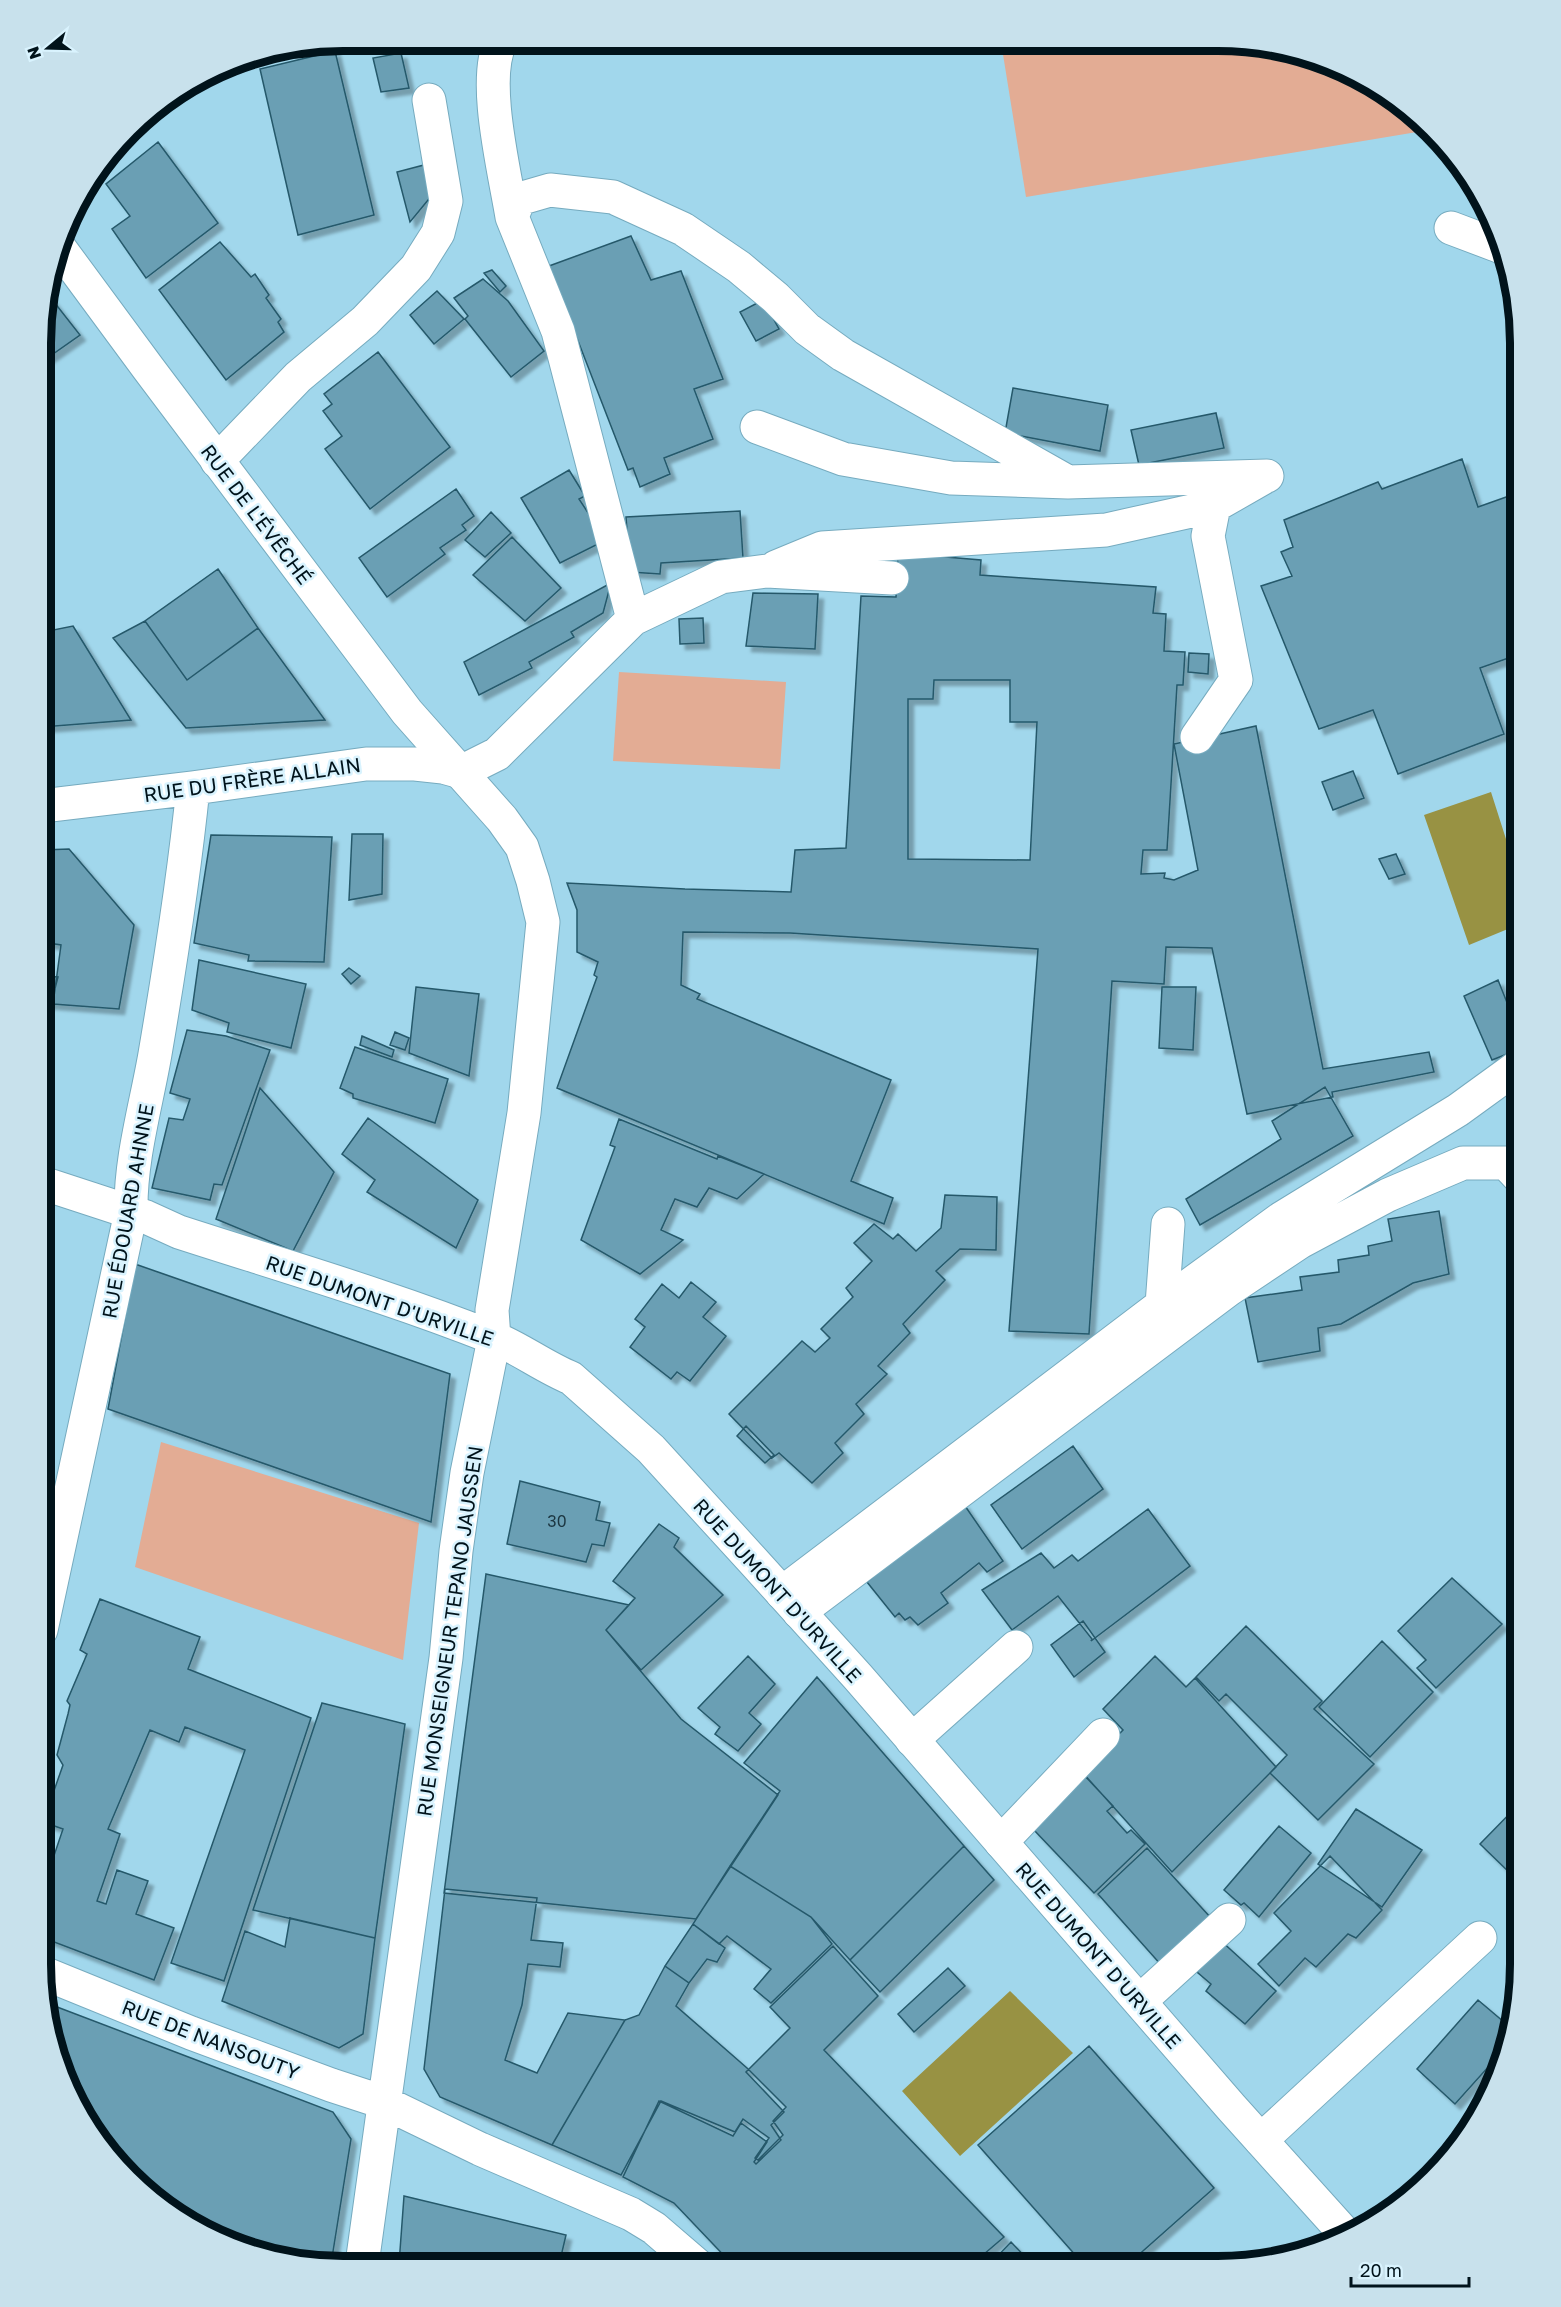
<svg xmlns="http://www.w3.org/2000/svg" width="1561" height="2307" viewBox="0 0 1561 2307" font-family="'Golos Text',sans-serif">
<style>
.green{fill:#e3ac94}
.water{fill:#989243}
.building{fill:#6b9fb4;stroke:#25596b;stroke-width:1.5;fill-rule:evenodd;filter:url(#shadow)}
.lines{fill:none;stroke-linecap:round;stroke-linejoin:round}
.minor-casing{stroke:#76abbf;stroke-width:35}
.major-casing{stroke:#76abbf;stroke-width:35}
.minor{stroke:#fff;stroke-width:33}
.major{stroke:#fff;stroke-width:33}
.labels{text-anchor:middle;dominant-baseline:central;stroke-width:5;stroke-linejoin:round;paint-order:stroke}
.number-label{font-size:16px;fill:#1c3641}
.street-label{font-size:20px;fill:#01131b;stroke:#d9f3fe}
.rim{fill:none;stroke:#01131b;stroke-width:8}
</style>
<defs>
<filter id="shadow"><feDropShadow dx="5.5" dy="5.5" stdDeviation="1.5" flood-color="#0004"/></filter>
</defs>
<rect width="100%" height="100%" fill="#a1d7ec"/>
<path class="green" d="M1001,42L1258,43L1334,63L1402,103L1429,130L1026,197Z
M619,672L786,682L780,769L613,761Z
M161,1442L419,1523L403,1660L135,1567Z"/>
<path class="water" d="M1491,792L1520,883V924L1469,945L1424,815Z
M1010,1991L1073,2053L960,2156L902,2091Z"/>
<path class="building" d="M335,51L374,215L298,235L260,69Z
M401,53L409,88L381,92L373,58Z
M158,142L218,223L146,278L112,229L130,216L106,184Z
M424,165L433,194L410,222L397,172Z
M631,236L651,280L681,271L723,379L694,389L713,439L664,458L670,474L640,487L633,468L628,470L549,266Z
M220,242L251,277L255,274L269,295L266,298L281,319L278,322L284,332L226,380L159,290Z
M492,270L506,286L500,292L484,273Z
M483,279L508,301L544,351L511,377L465,319L468,316L454,298Z
M437,291L464,319L434,344L410,315Z
M47,293L80,335L43,361V303Z
M763,300L779,329L756,341L740,312Z
M378,352L450,447L370,509L325,449L342,436L323,411L332,404L324,394Z
M1013,388L1108,405L1100,451L1005,433Z
M1216,413L1224,448L1139,465L1131,430Z
M1462,459L1478,507L1509,496L1520,528V654L1480,668L1504,734L1398,774L1373,710L1319,729L1261,586L1292,576L1281,552L1293,547L1284,520L1378,482L1382,489Z
M569,470L585,496L579,499L606,540L560,563L521,498Z
M456,489L474,516L462,525L466,530L440,548L445,554L387,597L359,558Z
M740,511L743,558L661,563L660,574L630,572L626,517Z
M491,512L511,533L485,557L465,540Z
M512,537L561,588L525,621L473,575Z
M898,553L981,560L980,575L1156,587L1153,613L1166,614L1164,651L1185,652L1183,685H1177L1167,850H1143L1141,874L1165,873L1164,878L1174,880L1198,870L1174,744L1256,726L1323,1069L1429,1052L1434,1072L1332,1092L1333,1097L1247,1114L1212,948L1166,947L1164,984L1112,981L1089,1334L1009,1331L1038,949L790,933L683,932L681,985L700,994L697,999L891,1080L851,1181L893,1198L884,1224L557,1088L597,977L594,975L598,962L577,952V910L567,883L685,889L791,892L795,850L846,848L861,596L896,597ZM934,680H1010V722H1037L1030,860L908,859V699H933Z
M218,569L258,628L187,680L145,621Z
M611,583L603,613L571,632L574,637L529,662L532,668L479,695L464,662Z
M753,593L818,594L815,649L746,646Z
M703,618L704,643L680,644L679,619Z
M145,621L187,680L258,628L325,720L186,728L113,638Z
M73,626L131,720L42,727L43,632Z
M1189,653L1209,654L1208,674L1188,672Z
M1353,771L1364,798L1333,810L1322,782Z
M352,834H383L382,894L349,900Z
M211,835L332,837L324,962L248,961L249,955L194,943Z
M69,849L134,925L119,1009L53,1004L61,945L42,942V850Z
M1396,854L1405,874L1389,879L1379,859Z
M199,960L306,984L291,1048L227,1032L229,1023L192,1010Z
M349,968L360,976L351,984L342,974Z
M42,976L58,977L51,1004L42,1003Z
M1498,980L1520,1035V1049L1492,1060L1464,996Z
M416,987L479,994L469,1076L409,1053Z
M1162,987H1196L1193,1050L1159,1048Z
M187,1030L226,1036L270,1050L222,1185L214,1184L210,1200L152,1188L169,1118L183,1120L190,1099L170,1093Z
M395,1032L409,1038L405,1050L390,1045Z
M362,1036L394,1050L392,1057L360,1045Z
M355,1047L448,1079L435,1123L353,1098V1094L340,1088Z
M1325,1087L1353,1136L1200,1225L1186,1199L1281,1139L1272,1121Z
M260,1088L334,1172L293,1251L216,1219Z
M368,1118L478,1200L456,1248L367,1192L375,1180L342,1154Z
M619,1119L717,1159L718,1156L764,1174L737,1199L709,1188L697,1207L675,1199L661,1230L683,1240L640,1274L581,1240L615,1147L610,1145Z
M945,1195L997,1197L996,1250L960,1249L936,1271L945,1280L903,1324L910,1333L878,1366L887,1374L856,1404L864,1414L835,1443L843,1453L812,1483L779,1453L772,1458L729,1414L802,1341L815,1352L830,1338L821,1329L853,1297L846,1288L872,1261L854,1243L874,1224L893,1239L898,1234L916,1251L941,1228Z
M1439,1211L1449,1274L1413,1283L1341,1324L1318,1328L1320,1351L1258,1362L1245,1298L1302,1290L1300,1277L1339,1272L1338,1260L1369,1255L1368,1246L1392,1241L1388,1219Z
M135,1264L450,1374L431,1522L108,1409Z
M691,1282L716,1302L703,1317L726,1336L690,1381L677,1372L671,1379L630,1347L645,1327L635,1319L662,1284L679,1298Z
M746,1426L774,1455L765,1463L737,1436Z
M1073,1446L1103,1489L1022,1549L991,1505Z
M520,1481L600,1502L596,1520L610,1523L604,1546L592,1544L586,1562L507,1544Z
M963,1503L1003,1561L987,1572L979,1563L941,1593L948,1603L918,1625L910,1617L905,1620L899,1613L895,1617L867,1582Z
M1148,1509L1190,1566L1091,1641L1092,1639L1058,1596L1012,1630L982,1590L1041,1553L1054,1568L1072,1555L1078,1561Z
M659,1524L679,1538L674,1547L723,1595L641,1670L606,1630L635,1598L613,1581Z
M486,1574L629,1605L606,1630L681,1719L778,1795L696,1919L444,1893Z
M1452,1578L1502,1624L1436,1688L1417,1668L1426,1660L1398,1631Z
M100,1599L200,1637L188,1669L311,1718L224,1981L171,1963L245,1750L185,1727L179,1742L150,1730L108,1829L120,1834L97,1901L106,1904L117,1870L148,1881L136,1914L174,1928L154,1980L41,1937V1894L63,1829L43,1822L63,1765L57,1755L68,1714L70,1705L67,1701L87,1654L80,1650Z
M1083,1621L1105,1652L1074,1677L1051,1645Z
M1246,1626L1322,1701L1314,1709L1374,1764L1318,1820L1270,1773L1287,1755L1226,1694L1219,1701L1196,1677Z
M1382,1641L1433,1692L1370,1757L1319,1707Z
M748,1656L775,1684L749,1713L761,1724L738,1751L715,1734L720,1727L698,1708Z
M1155,1656L1186,1687L1195,1678L1276,1767L1172,1872L1082,1772L1123,1730L1103,1709Z
M817,1677L964,1846L850,1960L811,1917L730,1866L780,1791L744,1763Z
M322,1703L405,1724L375,1938L253,1910Z
M1084,1775L1113,1806L1107,1811L1127,1833L1131,1830L1145,1844L1094,1893L1033,1829Z
M1520,1803V1870L1514,1877L1480,1844Z
M1356,1809L1422,1850L1382,1907L1318,1864Z
M1279,1826L1311,1853L1259,1917L1244,1903L1241,1905L1224,1890Z
M964,1846L994,1880L880,1992L850,1960Z
M1147,1848L1211,1918L1162,1966L1098,1894Z
M1330,1856L1382,1910L1356,1938L1348,1934L1316,1967L1305,1958L1279,1986L1258,1964L1291,1931L1274,1913Z
M730,1866L811,1917L832,1944L771,2003L754,1989L771,1969L727,1936L719,1944L693,1924Z
M445,1889L537,1898L531,1940L563,1943L560,1967L528,1964L522,2005L505,2060L537,2073L568,2013L625,2020L552,2145L440,2097L424,2069Z
M290,1918L375,1938L363,2034L339,2048L222,2001L245,1931L285,1947Z
M693,1924L725,1948L717,1962L707,1959L689,1983L665,1966Z
M1219,1939L1276,1991L1245,2024L1206,1991L1211,1984L1197,1972Z
M833,1946L878,1996L824,2050L1004,2237L970,2266L733,2265L674,2203L623,2177L659,2101L733,2136L741,2123L767,2142L754,2162L756,2164L781,2140L771,2125L784,2112L746,2072L790,2028L770,2007Z
M665,1966L689,1983L676,2006L747,2068L786,2107L773,2121L783,2135L758,2160L755,2158L769,2138L743,2119L735,2132L661,2101L621,2175L552,2145L625,2020L639,2015Z
M948,1968L965,1986L914,2032L898,2014Z
M1478,2000L1511,2028L1508,2045L1455,2104L1417,2069Z
M44,2002L333,2112L351,2139L331,2264H304L227,2244L175,2215L115,2163L72,2098L46,2024Z
M1089,2046L1214,2188L1126,2266H1085L978,2145Z
M404,2196L566,2235L559,2265L399,2264Z
M1011,2242L1034,2266H988Z"/>
<g class="lines">
<g class="minor-casing">
<path id="minor" d="M501,41C481,79 505,173 512,217
M1451,228L1504,248
M757,427L843,459L951,478L1068,482L1267,476
M217,461L298,377L365,321L416,268L438,233L446,201L429,100
M776,567L822,548L1106,530L1214,506L1263,478
M633,619L558,331L512,217L519,199L550,190L613,197L683,229L739,267L776,298L807,329L843,355L1068,482
M1197,737L1236,680L1208,536L1214,506
M42,806L193,788L366,764H415L443,767L461,772L497,754L633,619L721,577L767,571L892,578
M1162,1305L1282,1218L1458,1110L1520,1065
M782,1593L1162,1305L1168,1224
M799,1612L1228,1290L1300,1242L1388,1195L1463,1163H1506L1520,1178
M41,1630L131,1212C130,1159 146,1106 155,1054C170,966 184,877 193,788
M912,1740L1016,1647
M1001,1842L1103,1735
M41,1972L191,2033L331,2085L383,2102L480,2149L631,2214L654,2228L697,2265
M1140,2001L1229,1920
M1261,2140L1480,1938
M362,2264L446,1658L456,1551L467,1473L494,1339"/>
</g>
<g class="major-casing">
<path id="major" d="M61,250L148,368L407,712L502,819L522,847L533,881L543,922L524,1113L492,1310L494,1339
M42,1183L146,1217L179,1232C284,1266 391,1297 494,1338C521,1349 544,1367 571,1378L651,1449L755,1563L858,1677L1231,2107L1348,2237"/>
</g>
<use href="#minor" class="minor"/>
<use href="#major" class="major"/>
</g>
<g class="labels">
<g class="number-label">
<text x="557" y="1521">30</text>
</g>
<g class="street-label">
<text transform="translate(257 514) rotate(53)">RUE DE L'ÉVÊCHÉ</text>
<text transform="translate(252 779) rotate(-8)">RUE DU FRÈRE ALLAIN</text>
<text transform="translate(127 1211) rotate(-80)">RUE ÉDOUARD AHNNE</text>
<text transform="translate(380 1300) rotate(19)">RUE DUMONT D'URVILLE</text>
<text transform="translate(778 1590) rotate(48)">RUE DUMONT D'URVILLE</text>
<text transform="translate(449 1631) rotate(-82)">RUE MONSEIGNEUR TEPANO JAUSSEN</text>
<text transform="translate(1099 1955) rotate(49)">RUE DUMONT D'URVILLE</text>
<text transform="translate(211 2039) rotate(21)">RUE DE NANSOUTY</text>
</g>
</g>
<path d="M0 0H1561V2307H0ZM343 51H1218A292 292 0 0 1 1510 343V1964A292 292 0 0 1 1218 2256H343A292 292 0 0 1 51 1964V343A292 292 0 0 1 343 51Z" fill="#c8e1ec" fill-rule="evenodd"/>
<path class="rim" d="M343 51H1218A292 292 0 0 1 1510 343V1964A292 292 0 0 1 1218 2256H343A292 292 0 0 1 51 1964V343A292 292 0 0 1 343 51Z"/>
<g transform="translate(48 48) rotate(251)" stroke="#d9f3fe" stroke-width="4.5" paint-order="stroke">
<path d="M0-4.5L10 22L0 15L-10 22Z" fill="#01131b"/>
<text y="-9" font-size="16" font-weight="bold" text-anchor="middle" fill="#01131b">N</text>
</g>
<path d="M1351 2277v9h118v-9" fill="none" stroke="#01131b" stroke-width="3"/>
<text x="1360" y="2277" font-size="18" fill="#01131b" stroke="#d9f3fe" stroke-width="4.5" paint-order="stroke">20 m</text>
</svg>
